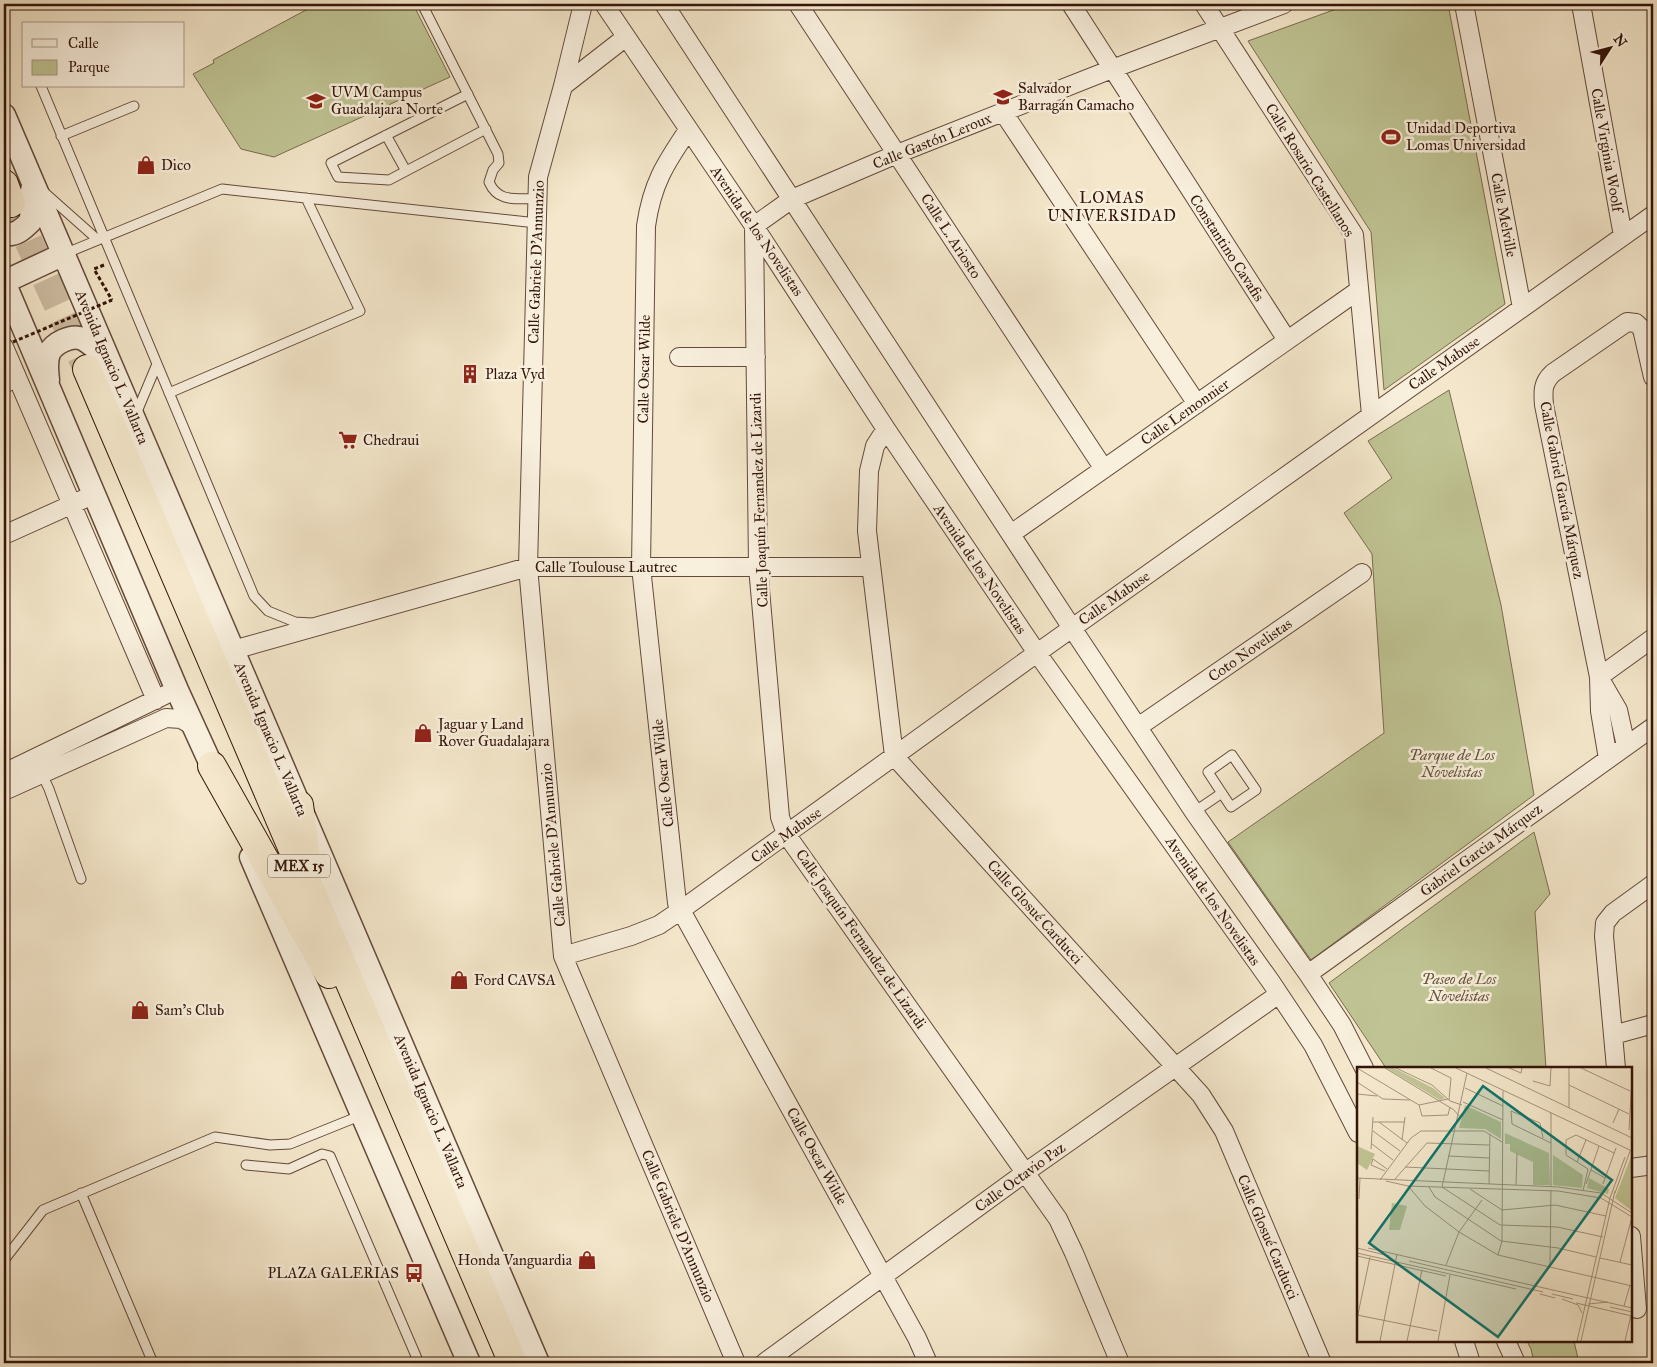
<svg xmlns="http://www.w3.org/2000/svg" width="1657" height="1367" viewBox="0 0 1657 1367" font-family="'IM FELL Great Primer',serif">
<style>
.green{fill:#c0c494;stroke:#7a6c4e}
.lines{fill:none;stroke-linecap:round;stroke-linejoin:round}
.trunk-tunnel{stroke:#cebda4;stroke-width:28;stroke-dasharray:28 14;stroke-linecap:butt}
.service-casing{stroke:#644a3a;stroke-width:11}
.minor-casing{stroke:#644a3a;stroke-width:20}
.tertiary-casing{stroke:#644a3a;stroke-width:25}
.trunk-casing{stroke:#341509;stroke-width:30}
.path{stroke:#341509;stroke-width:3;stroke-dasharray:4 2.5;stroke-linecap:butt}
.service{stroke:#f8efdd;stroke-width:9}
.minor{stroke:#f8efdd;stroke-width:18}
.tertiary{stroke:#f8efdd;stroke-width:22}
.trunk{stroke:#f4e7cb;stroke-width:28}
.path-bridge{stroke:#341509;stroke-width:3;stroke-dasharray:4 2.5;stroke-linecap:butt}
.labels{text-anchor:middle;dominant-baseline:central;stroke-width:5;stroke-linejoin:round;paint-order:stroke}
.shield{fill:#f8efdd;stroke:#6f5649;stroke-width:1}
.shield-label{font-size:14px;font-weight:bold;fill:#341509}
.poi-label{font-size:15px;fill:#341509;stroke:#f8efdd;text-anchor:start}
.street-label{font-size:15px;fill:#341509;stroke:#f8efdd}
.park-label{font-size:15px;font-style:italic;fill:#65523a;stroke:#f8efdd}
.neighbourhood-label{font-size:16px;letter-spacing:1px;fill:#341509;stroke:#f8efdd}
.inset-road{fill:none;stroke:#a7937d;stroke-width:1}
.view{fill:#0f766e;fill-opacity:0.15;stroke:#0f766e;stroke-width:2.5}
.inset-edge{fill:none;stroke:#341509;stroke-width:2.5}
</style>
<rect width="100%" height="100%" fill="#f4e7cb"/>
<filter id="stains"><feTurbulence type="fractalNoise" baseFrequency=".004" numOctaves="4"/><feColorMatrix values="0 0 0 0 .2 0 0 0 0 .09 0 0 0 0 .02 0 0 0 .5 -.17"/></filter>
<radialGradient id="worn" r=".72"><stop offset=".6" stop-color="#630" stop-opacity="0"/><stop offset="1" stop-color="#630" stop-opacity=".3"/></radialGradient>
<path class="green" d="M317,4H413L450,77L274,157L241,149L193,74L214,63L213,60Z
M1350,4H1448L1505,304L1384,390L1371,232L1248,41Z
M1449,390L1501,605L1534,795L1311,960L1228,842L1384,733L1372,554L1344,513L1392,478L1368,441Z
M1534,832L1550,894L1535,912L1546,1068H1386L1329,983Z
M1527,1341H1574L1579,1363H1534L1531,1349Z"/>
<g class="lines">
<path class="trunk-tunnel" d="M11,203L87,369"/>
<g class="service-casing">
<path id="service" d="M422,4L498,154L499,163L493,170L489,182C498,203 516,198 537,199
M41,86L254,596L268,611L295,622L311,623
M468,94L331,163L338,177L389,180L486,129
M386,135L406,171
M61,136L134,106
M44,192L98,240
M64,254L222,189L537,223
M4,389L19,381
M169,393L360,311L306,198
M136,414L157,364
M1232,755L1256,790L1231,807L1208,772Z
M41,772L49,789L81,879
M1194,812L1222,793
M246,1165L289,1169L322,1154L330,1156L419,1363
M81,1193L153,1363
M4,1260L43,1210L215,1137L270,1145L290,1144L362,1115"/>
</g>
<g class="minor-casing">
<path id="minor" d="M583,4L563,86L538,177L528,567L563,956L736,1363
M604,4L754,226L886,429L1037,653L1271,982L1313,1045L1358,1133
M664,4L1072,628L1194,812L1308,974L1342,1025L1364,1068
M798,4L1104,469
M1071,4L1287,340
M1204,4L1354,235L1371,415
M1464,4L1522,308
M1581,4L1623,236
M563,86L626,37
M1003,112L1197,404
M688,130C665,164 652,184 646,226L641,567L677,903L917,1338L928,1363
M4,347L156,700
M679,357H756
M886,429L875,446L869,471L867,531L894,756L1201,1095L1224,1131L1322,1363
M1011,534L1359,290
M4,535L95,494
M233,650L528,567H871
M1599,677L1653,638
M1600,679L1618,710L1626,746
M1138,727L1362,573
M1608,759L1600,711L1599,677L1544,405C1543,392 1542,383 1553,373L1627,322L1636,323L1642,329L1653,377
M4,773L165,695
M4,791L166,718L181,719L195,727
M563,956L631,936L659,925L681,910L1037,653L1653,215
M1308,974L1653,727
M1613,1035L1653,1024
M1616,1068L1604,936L1605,923L1613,913L1653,884
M1631,1168L1653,1165
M1631,1236L1637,1309
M1464,1341L1471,1363
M1506,1341L1516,1363
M764,1363L1026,1172L1279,994
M1120,1363L1074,1253L1058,1219L786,834L780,817L758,567L754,226L792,199L897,154L1112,69L1284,4"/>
</g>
<g class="tertiary-casing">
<path id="tertiary" d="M4,115L538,1363
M4,234C16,236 23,229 31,221L32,190
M4,282L177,690L219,782
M4,282L64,254
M48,380C47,372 46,361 49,353C54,343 72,334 83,339C92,344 100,352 107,359
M251,857L469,1363"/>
</g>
<g class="trunk-casing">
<path id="trunk" d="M4,184L11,203
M87,369L513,1363
M212,766L329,974
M299,805L306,860"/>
</g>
<path class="path" d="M104,265L94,269L112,300"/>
<use href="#service" class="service"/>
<use href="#minor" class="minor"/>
<use href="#tertiary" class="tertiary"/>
<use href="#trunk" class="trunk"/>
<path class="path-bridge" d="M13,342L112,300"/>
</g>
<defs>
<g id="school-bare" transform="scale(1.5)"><path d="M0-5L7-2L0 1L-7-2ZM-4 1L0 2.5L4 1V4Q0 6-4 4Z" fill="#8f2418" stroke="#f8efdd" stroke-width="2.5" paint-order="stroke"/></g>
<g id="university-bare" transform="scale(1.5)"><path d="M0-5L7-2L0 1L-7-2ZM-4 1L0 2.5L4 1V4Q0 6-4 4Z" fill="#8f2418" stroke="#f8efdd" stroke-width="2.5" paint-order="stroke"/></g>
<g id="stadium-bare" transform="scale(1.5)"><path d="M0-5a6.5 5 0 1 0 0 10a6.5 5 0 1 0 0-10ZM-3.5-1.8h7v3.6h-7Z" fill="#8f2418" stroke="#f8efdd" stroke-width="2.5" paint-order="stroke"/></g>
<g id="shop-bare" transform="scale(1.5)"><path d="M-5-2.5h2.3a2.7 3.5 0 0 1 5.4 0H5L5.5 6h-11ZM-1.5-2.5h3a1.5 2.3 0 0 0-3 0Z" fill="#8f2418" stroke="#f8efdd" stroke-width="2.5" paint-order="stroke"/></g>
<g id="building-bare" transform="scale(1.5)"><path d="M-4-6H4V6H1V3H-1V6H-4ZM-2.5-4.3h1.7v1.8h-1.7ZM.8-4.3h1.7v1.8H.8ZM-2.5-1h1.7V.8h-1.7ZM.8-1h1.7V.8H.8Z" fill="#8f2418" stroke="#f8efdd" stroke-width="2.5" paint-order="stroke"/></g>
<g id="supermarket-bare" transform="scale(1.5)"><path d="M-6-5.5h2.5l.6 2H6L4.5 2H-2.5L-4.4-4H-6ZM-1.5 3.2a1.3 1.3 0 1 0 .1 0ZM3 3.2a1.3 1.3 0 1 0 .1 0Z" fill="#8f2418" stroke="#f8efdd" stroke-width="2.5" paint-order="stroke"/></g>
<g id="bus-bare" transform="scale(1.5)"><path d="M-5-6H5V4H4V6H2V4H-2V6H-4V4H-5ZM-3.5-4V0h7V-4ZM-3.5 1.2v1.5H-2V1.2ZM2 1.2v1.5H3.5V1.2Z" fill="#8f2418" stroke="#f8efdd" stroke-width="2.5" paint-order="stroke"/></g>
</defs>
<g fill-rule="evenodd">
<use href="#school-bare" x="1003" y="97"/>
<use href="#university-bare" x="316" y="101"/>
<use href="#stadium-bare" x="1391" y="137"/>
<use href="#shop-bare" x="146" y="165"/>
<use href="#building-bare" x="470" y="374"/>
<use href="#supermarket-bare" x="348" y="440"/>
<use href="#shop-bare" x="423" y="733"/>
<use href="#shop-bare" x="459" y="980"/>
<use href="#shop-bare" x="140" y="1010"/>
<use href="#shop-bare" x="587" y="1260"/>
<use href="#bus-bare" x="414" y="1273"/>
</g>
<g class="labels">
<rect class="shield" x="268" y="854.5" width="62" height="23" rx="4"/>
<g class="shield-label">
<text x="299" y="866">MEX 15</text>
</g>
<g class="poi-label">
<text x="1018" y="88">Salvador<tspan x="1018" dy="17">Barragán Camacho</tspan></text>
<text x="331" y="92">UVM Campus<tspan x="331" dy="17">Guadalajara Norte</tspan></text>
<text x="1406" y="128">Unidad Deportiva<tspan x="1406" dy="17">Lomas Universidad</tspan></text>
<text x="161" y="165">Dico</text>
<text x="485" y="374">Plaza Vyd</text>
<text x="363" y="440">Chedraui</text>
<text x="438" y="724">Jaguar y Land<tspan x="438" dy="17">Rover Guadalajara</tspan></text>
<text x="474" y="980">Ford CAVSA</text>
<text x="155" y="1010">Sam's Club</text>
<text x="572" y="1260" text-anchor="end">Honda Vanguardia</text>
<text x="399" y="1273" text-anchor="end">PLAZA GALERIAS</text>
</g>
<g class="street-label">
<text transform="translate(932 141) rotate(-22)">Calle Gastón Leroux</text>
<text transform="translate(1607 150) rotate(80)">Calle Virginia Woolf</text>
<text transform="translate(1310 170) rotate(58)">Calle Rosario Castellanos</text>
<text transform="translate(1504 215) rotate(79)">Calle Melville</text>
<text transform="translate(757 231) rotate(56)">Avenida de los Novelistas</text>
<text transform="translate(951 236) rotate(57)">Calle L. Ariosto</text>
<text transform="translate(1227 248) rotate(57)">Constantino Cavafis</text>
<text transform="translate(536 262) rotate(-88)">Calle Gabriele D'Annunzio</text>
<text transform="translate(1444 363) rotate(-35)">Calle Mabuse</text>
<text transform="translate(112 367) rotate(67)">Avenida Ignacio L. Vallarta</text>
<text transform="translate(644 369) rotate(-89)">Calle Oscar Wilde</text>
<text transform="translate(1185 412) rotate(-35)">Calle Lemonnier</text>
<text transform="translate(1562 490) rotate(79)">Calle Gabriel García Márquez</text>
<text transform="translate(759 500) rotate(-92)">Calle Joaquín Fernandez de Lizardi</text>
<text x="606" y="567">Calle Toulouse Lautrec</text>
<text transform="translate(980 569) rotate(56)">Avenida de los Novelistas</text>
<text transform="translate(1114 598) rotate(-35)">Calle Mabuse</text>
<text transform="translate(1250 650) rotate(-35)">Coto Novelistas</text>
<text transform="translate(271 739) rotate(67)">Avenida Ignacio L. Vallarta</text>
<text transform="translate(663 773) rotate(-96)">Calle Oscar Wilde</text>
<text transform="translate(786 835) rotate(-36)">Calle Mabuse</text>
<text transform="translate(553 845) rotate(-95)">Calle Gabriele D'Annunzio</text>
<text transform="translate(1481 850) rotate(-36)">Gabriel Garcia Márquez</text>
<text transform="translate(1213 901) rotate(55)">Avenida de los Novelistas</text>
<text transform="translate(1035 912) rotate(48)">Calle Glosué Carducci</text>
<text transform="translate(861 939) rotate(55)">Calle Joaquín Fernandez de Lizardi</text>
<text transform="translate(431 1111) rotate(67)">Avenida Ignacio L. Vallarta</text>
<text transform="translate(817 1156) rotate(61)">Calle Oscar Wilde</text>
<text transform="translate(1020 1177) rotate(-36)">Calle Octavio Paz</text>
<text transform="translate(678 1226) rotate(67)">Calle Gabriele D'Annunzio</text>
<text transform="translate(1268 1237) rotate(67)">Calle Glosué Carducci</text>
</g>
<g class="park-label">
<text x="1452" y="755">Parque de Los<tspan x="1452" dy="17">Novelistas</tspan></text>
<text x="1459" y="979">Paseo de Los<tspan x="1459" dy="17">Novelistas</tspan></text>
</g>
<g class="neighbourhood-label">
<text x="1112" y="197">LOMAS<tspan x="1112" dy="18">UNIVERSIDAD</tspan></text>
</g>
</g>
<g transform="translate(1357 1067)">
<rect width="275" height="275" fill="#f4e7cb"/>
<path d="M29,1H37L76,21L88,31L83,33ZM108,38L144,55V72L128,62L102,61ZM148,66L192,86L193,118H176V95L153,84V77H148ZM0,79L18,87L10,103L0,96ZM275,87V144L258,131ZM196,88L226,108L225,121L196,118ZM232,111L252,122L251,127L230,121ZM35,136L50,139L43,163H32Z" fill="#c0c494"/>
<path class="inset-road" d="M0,1L62,38L91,32M28,1L97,43L102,49M39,1L75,18L93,34L105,38M74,1L94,11L92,33M99,1L275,84M129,1L275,71M152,1L164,6L165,1M224,1L273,24M110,6L85,120L143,158L200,160L246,170M176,14L193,19L194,1M0,15L26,32L53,33M212,18L272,47M108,21L146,39M0,27L20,29M106,35L146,53M62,38L65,49L91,48L93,40M212,41V1M16,55H48M22,55L50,76M256,56L262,42M272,63L275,12M16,64L43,84M186,71L183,56L154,44L155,57L194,76M45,73L48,50M15,77L36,93M14,82L16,50M91,89L132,91M220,95L229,73M48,100L132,104M234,103L248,111M28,104L14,98L16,92L30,102M0,111L201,120L244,126L275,146M38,112L70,76L132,78M23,113L54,71L64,64H127L145,75M29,114L51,119L201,124L244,131L275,150M132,117L133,67M229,117L242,79M246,117L259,81M159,118L160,86M51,119L68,139L102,165L141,188L275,219M194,119V46M72,120L78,130L144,174L201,181L239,190M113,122L145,143L198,138L249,149M226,124L231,102L209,88V73L219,68L257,86M258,126L273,84M2,132L3,111M0,181L32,189M11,181L275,241M0,186L159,222M141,188L145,174L146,24M0,189L89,209M243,191L275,198M52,194L186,225M263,195L275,150M89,198L102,165L125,133M193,200L194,123M183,227L198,231M195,227L216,232M205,232L221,238L225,246M219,236L275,249M231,237L251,235M267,239L273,218M253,240L275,245M0,248L80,264M0,252L13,190M23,274L40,187M50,274L65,203M81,274L93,208M220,274L253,131L268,90M224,274L258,124M268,274L274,248"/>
<path class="view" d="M126,19L255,113L141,270L12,176Z"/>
<rect width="275" height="275" class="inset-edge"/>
</g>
<rect width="1657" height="1367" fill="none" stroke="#f4e7cb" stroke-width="20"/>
<rect x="5" y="5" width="1647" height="1357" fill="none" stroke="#341509" stroke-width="2.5"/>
<rect x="10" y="10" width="1637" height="1347" fill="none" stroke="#341509"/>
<rect x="22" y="22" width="162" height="65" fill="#f8efdd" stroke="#aa9888"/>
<rect x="32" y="39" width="25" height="8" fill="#f8efdd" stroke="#aa9888"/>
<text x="68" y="48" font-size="15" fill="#341509">Calle</text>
<rect x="32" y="60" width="25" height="15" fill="#c0c494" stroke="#aa9888"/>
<text x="68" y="72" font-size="15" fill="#341509">Parque</text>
<g transform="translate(1610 48) rotate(54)" stroke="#f8efdd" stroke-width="4" paint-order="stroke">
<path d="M0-4L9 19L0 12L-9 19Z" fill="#341509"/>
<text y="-8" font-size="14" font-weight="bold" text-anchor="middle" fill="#341509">N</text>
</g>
<rect width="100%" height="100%" filter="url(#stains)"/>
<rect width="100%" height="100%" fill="url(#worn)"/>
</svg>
